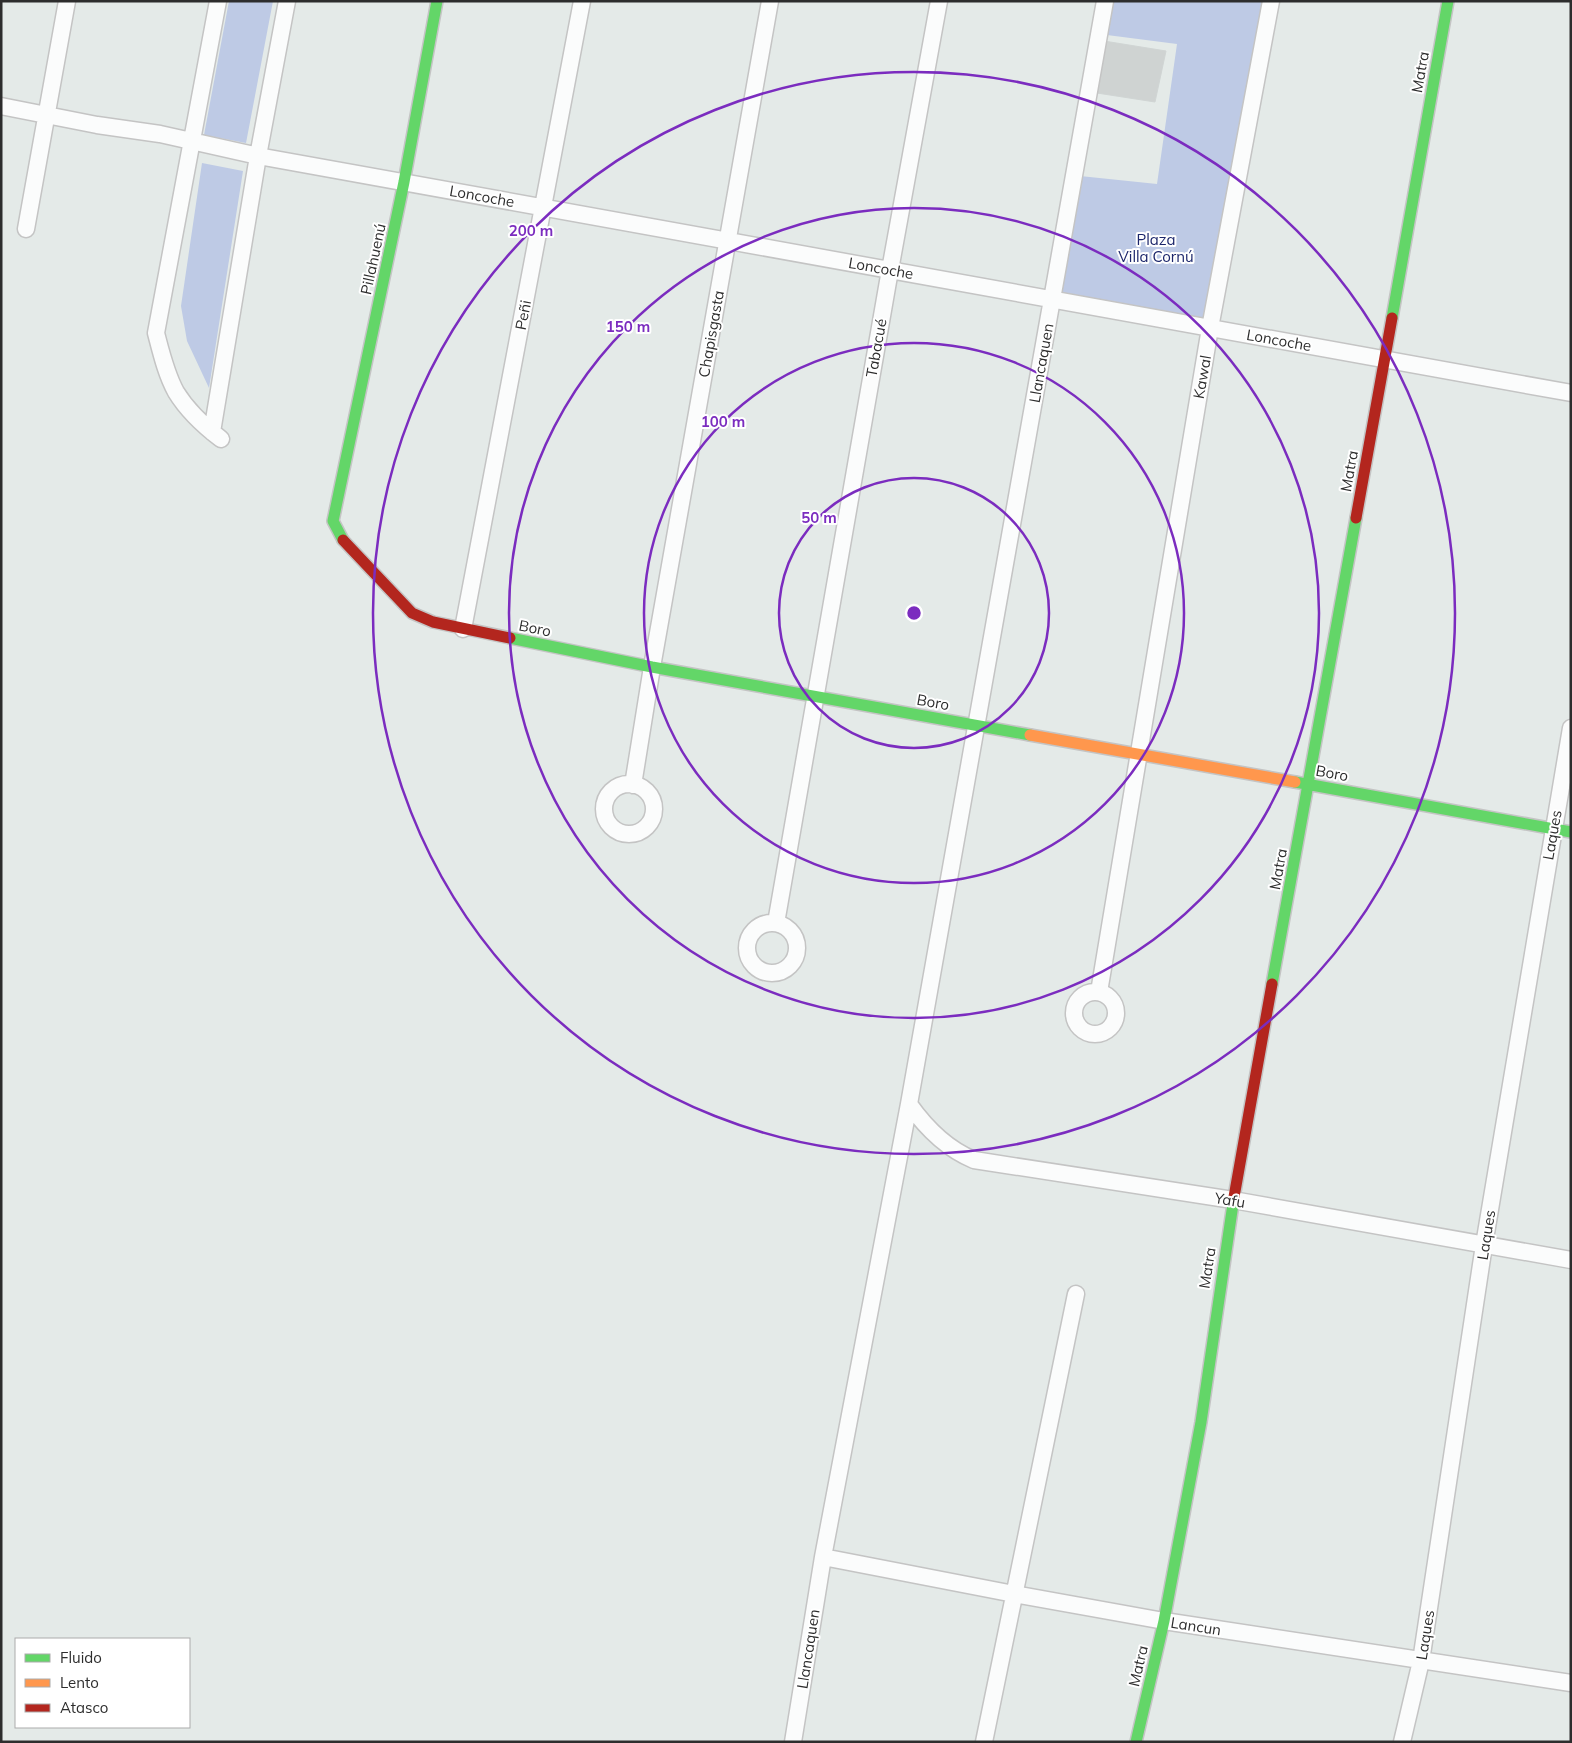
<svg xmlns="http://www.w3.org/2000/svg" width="1572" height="1743" viewBox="0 0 1572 1743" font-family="Mulish,sans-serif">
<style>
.green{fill:#becae5}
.building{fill:#cfd3d2;stroke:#d0d5d4}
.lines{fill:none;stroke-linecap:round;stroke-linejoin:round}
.street-casing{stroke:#c4c4c4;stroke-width:19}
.fast-casing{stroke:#c4c4c4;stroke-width:14}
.slow-casing{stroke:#c4c4c4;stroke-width:14}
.jam-casing{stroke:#c4c4c4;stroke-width:14}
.street{stroke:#fbfcfc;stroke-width:16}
.fast{stroke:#63d668;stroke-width:11}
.slow{stroke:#ff974d;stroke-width:11}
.jam{stroke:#b3261e;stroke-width:11}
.ring{fill:none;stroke:#7b2cbf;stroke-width:2.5}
.labels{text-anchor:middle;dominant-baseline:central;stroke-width:4;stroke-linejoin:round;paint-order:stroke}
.street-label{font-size:15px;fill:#2d2d2d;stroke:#fff}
.park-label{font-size:15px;fill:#1c266b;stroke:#fff}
.centre{fill:#7b2cbf;stroke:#fff;stroke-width:2.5}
.ring-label{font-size:15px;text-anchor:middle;font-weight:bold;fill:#7b2cbf;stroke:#fff;stroke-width:4;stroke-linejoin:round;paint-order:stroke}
</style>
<rect width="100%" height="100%" fill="#e4eae8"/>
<path class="green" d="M229,1H273L246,143L204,135Z
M1113,1H1263L1206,321L1061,293L1080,176L1157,184L1177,44L1107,35Z
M202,163L243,171L209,388L187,341L181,306Z"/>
<path class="building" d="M1104,41L1166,51L1155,102L1097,93Z"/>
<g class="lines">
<g class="street-casing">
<path id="street" d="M218,1L156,333C161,352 166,374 176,392C187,410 204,426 221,439
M1,106L97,125L160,134L258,156L1571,393
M26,229L67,1
M212,432L258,156L287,1
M463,629L582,1
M604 809a25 25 0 1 1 50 0a25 25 0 1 1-50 0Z
M633,785L652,667L770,1
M776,923L890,270L939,1
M747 948a25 25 0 1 1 50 0a25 25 0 1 1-50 0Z
M1074 1013a21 21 0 1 1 42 0a21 21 0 1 1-42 0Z
M1099,992L1210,328L1271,1
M909,1104C926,1128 947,1149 974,1160L1233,1200L1571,1260
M823,1557L1014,1594L1164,1621L1571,1683
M793,1742L823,1557L909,1104L1105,1
M984,1742L1076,1294
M1402,1742L1421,1661L1484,1245L1571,728"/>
</g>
<g class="fast-casing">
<path id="fast" d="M1392,318L1448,1
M343,540L333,521L404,182L437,1
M510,638L652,667L1030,735
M1295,782L1571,832
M1272,984L1356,518
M1136,1742L1164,1621L1201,1422L1234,1197"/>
</g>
<g class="slow-casing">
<path id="slow" d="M1030,735L1295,782"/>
</g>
<g class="jam-casing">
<path id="jam" d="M1356,518L1392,318
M343,540L412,613L433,622L510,638
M1234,1197L1272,984"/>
</g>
<use href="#street" class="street"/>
<use href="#fast" class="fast"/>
<use href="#slow" class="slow"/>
<use href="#jam" class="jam"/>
</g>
<g class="ring">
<circle cx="914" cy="613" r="135"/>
<circle cx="914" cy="613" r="270"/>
<circle cx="914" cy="613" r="405"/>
<circle cx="914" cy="613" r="541"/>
</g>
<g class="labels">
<g class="street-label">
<text transform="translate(1420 72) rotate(-80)">Matra</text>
<text transform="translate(482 196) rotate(10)">Loncoche</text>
<text transform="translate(373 259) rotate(-78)">Pillahuenú</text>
<text transform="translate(881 268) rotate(10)">Loncoche</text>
<text transform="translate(523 315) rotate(-79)">Peñi</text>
<text transform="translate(711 334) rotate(-80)">Chapisgasta</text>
<text transform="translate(1279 340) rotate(10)">Loncoche</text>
<text transform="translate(876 348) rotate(-80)">Tabacué</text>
<text transform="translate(1041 363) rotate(-80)">Llancaquen</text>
<text transform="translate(1202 377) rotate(-80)">Kawal</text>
<text transform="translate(1349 471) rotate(-80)">Matra</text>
<text transform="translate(535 628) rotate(11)">Boro</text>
<text transform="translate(933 702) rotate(10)">Boro</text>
<text transform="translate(1332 773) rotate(10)">Boro</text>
<text transform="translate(1552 835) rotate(-80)">Laques</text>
<text transform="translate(1278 869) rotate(-80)">Matra</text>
<text transform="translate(1230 1200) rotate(9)">Yafu</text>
<text transform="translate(1486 1235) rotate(-81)">Laques</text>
<text transform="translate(1207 1268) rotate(-81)">Matra</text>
<text transform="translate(1196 1626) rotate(9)">Lancun</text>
<text transform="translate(1425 1635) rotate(-81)">Laques</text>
<text transform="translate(808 1649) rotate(-81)">Llancaquen</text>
<text transform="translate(1138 1666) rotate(-77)">Matra</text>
</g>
<g class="park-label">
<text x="1156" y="239">Plaza<tspan x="1156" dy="17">Villa Cornú</tspan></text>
</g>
</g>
<circle cx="914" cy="613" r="8" class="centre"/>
<g class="ring-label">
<text x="531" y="236">200 m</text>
<text x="628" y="332">150 m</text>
<text x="723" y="427">100 m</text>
<text x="819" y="523">50 m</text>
</g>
<rect width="1572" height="1743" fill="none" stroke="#2d2d2d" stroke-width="5"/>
<rect x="15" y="1638" width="175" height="90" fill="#ffffff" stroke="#ababab"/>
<rect x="25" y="1654" width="25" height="8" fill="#63d668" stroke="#ababab"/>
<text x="60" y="1663" font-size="15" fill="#2d2d2d">Fluido</text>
<rect x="25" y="1679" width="25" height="8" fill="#ff974d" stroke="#ababab"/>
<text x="60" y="1688" font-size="15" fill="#2d2d2d">Lento</text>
<rect x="25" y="1704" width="25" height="8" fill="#b3261e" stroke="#ababab"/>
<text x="60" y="1713" font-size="15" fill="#2d2d2d">Atasco</text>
</svg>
